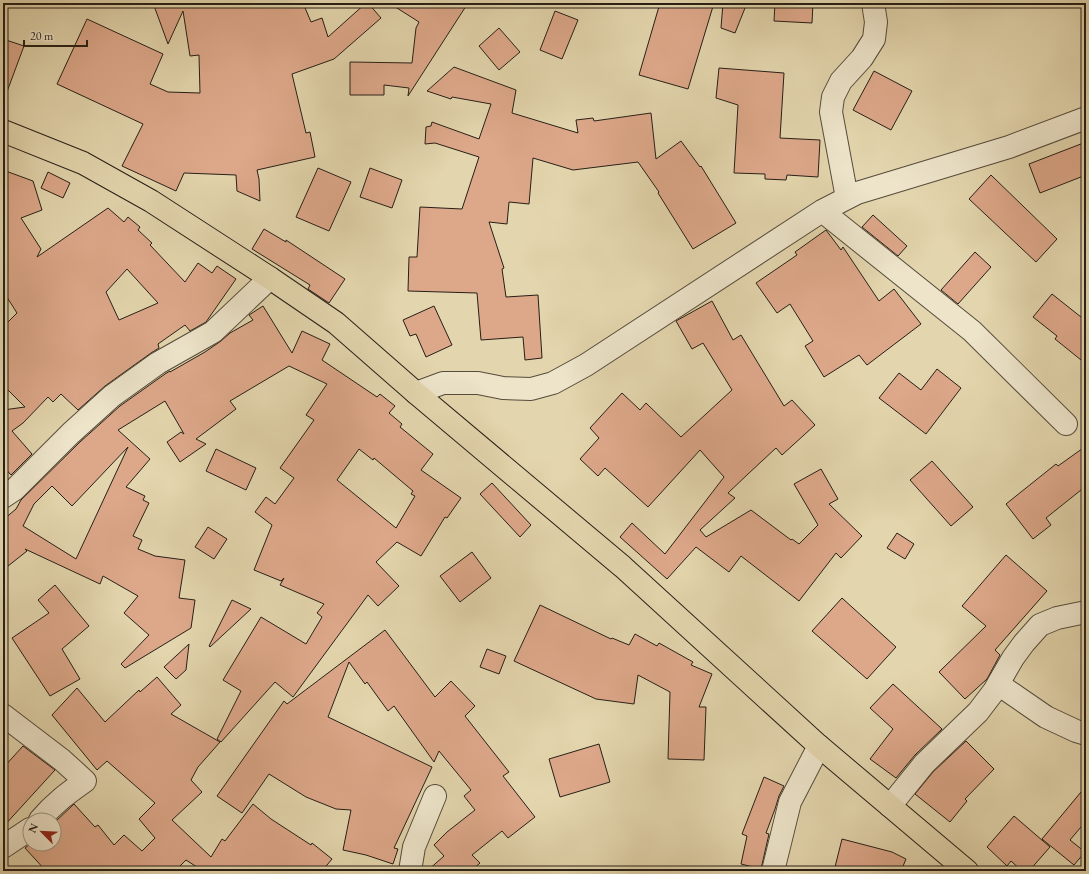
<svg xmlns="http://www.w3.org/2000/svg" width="1089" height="874" viewBox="0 0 1089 874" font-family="'EB Garamond',serif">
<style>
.building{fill:#dda88a;stroke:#261f16;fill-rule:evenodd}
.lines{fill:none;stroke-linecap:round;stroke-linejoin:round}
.minor-casing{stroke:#554c3c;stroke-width:24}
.major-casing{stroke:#261f16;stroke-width:24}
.minor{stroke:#ede4ca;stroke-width:22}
.major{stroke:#e3d5ad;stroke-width:22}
</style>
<rect width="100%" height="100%" fill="#e3d5ad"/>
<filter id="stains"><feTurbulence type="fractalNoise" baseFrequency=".005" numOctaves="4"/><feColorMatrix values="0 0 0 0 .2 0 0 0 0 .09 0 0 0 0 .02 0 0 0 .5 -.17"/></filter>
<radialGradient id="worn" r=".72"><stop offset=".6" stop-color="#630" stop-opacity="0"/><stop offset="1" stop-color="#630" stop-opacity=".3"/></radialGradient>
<path class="building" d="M153,3H303L311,22L322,18L328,37L366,3H368L381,18L334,59L292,74L306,133L310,132L315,157L257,170L259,179L260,201L237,191L236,175L184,173L176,191L122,166L143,124L57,84L87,19L163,54L150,84L168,92L200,93L199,55L190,56L183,11L168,44Z
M389,3H468L408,96L409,88L384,85V95H350V62L412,63L416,28L419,22Z
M660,3H714L688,89L639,75Z
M723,3H747L735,33L721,28Z
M775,3H813L812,23L774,21Z
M555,11L578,20L562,59L540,50Z
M499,28L520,52L499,70L479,46Z
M3,39L24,46L5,97L3,96Z
M454,67L516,90L512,113L578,133L576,120L593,118L594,121L651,113L656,159L681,141L700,167L701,166L736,223L693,249L658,193L659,192L638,162L573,170L533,158L529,204L509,202L507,224L489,222L504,268L502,269L506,297L538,295L542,358L525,360L523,337L481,340L477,293L408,291L409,257H417L420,207L462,209L479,157L435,143L425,144L426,127L431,126L432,122L479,139L491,104L452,97L451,99L427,91Z
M719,68L784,73L780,138L820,140L818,177L787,175L786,180L765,179V174L734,173L738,105L716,98Z
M874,71L912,91L891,130L853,110Z
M1086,142V175L1040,193L1029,164Z
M318,168L351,182L329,231L296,217Z
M370,168L402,180L392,208L360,197Z
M3,170L33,181L42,210L21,218L41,249L37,257L108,208L124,222L128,217L140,227L138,230L152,243L150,245L185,282L198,263L212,273L217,266L236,279L206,322L190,331L185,325L158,344L159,348L151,353L105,386L78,410L61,394L53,402L48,397L23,423L12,431L32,454L11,475L3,466V410L25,407L3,385V327L17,313L3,291ZM127,269L158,303L119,320L106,292Z
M48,172L70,183L63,198L41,188Z
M991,175L1057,239L1036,262L969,199Z
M873,215L907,246L898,256L862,227Z
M264,229L286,242V240L345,279L329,303L308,289L310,285L252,249Z
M826,230L841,250L843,247L879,301L894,289L921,324L867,365L859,355L824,377L805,346L813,341L790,304L777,313L756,283L797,255L795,252Z
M975,252L991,267L958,304L941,290Z
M1052,294L1086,321V364L1055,339L1057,336L1033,317Z
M712,301L733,340L741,335L784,406L792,400L815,425L782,455L776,448L748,474L728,493L735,498L700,530L706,537L751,510L791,540L792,539L799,544L818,525L794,484L821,469L838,499L829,504L862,536L841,558L836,553L799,601L741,556L729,572L696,547L667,579L620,537L632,523L665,554L724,477L700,450L648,507L605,468L598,476L580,459L599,438L590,428L622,393L640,410L646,403L681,437L732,390L703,343L692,349L676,321Z
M263,306L292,353L302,331L330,344L322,360L377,397L380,394L395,406L389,413L402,424L400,427L433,454L421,470L461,498L447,518L445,517L421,556L397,542L376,562L399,586L378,606L368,595L293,697L275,682L221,742L217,739L241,691L223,680L261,617L306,644L322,617L317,613L324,604L280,585L284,578L281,581L254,570L272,525L255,512L266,497L275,504L294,478L280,468L314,420L306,415L327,384L289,366L230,401L236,409L196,439L206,444L180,462L167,442L181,432L184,434L165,401L118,430L150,459L126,487L145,496L143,500L149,503L133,536L142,540L138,549L155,556L185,560L179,598L195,600L191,628L125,668L121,664L149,635L124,613L138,596L103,576L100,584L25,549L27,551L3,570V520L16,509L21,500L80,442L120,406L165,374L170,371V372L205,352L221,341L230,333L253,320L249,315ZM128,447L76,559L23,526L34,504L52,486L72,506ZM359,449L373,460L374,458L413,491L411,494L415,496L396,528L337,480Z
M434,306L452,345L426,357L416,334L410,336L403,320Z
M937,369L961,388L926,434L879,398L899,373L921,390Z
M1086,446V486L1046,518L1051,525L1033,539L1006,504L1056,464L1058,466Z
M216,449L256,468L246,490L206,471Z
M932,461L973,507L951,526L910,480Z
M492,483L531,525L520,537L480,494Z
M208,527L227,539L214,559L195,547Z
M897,533L914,544L905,559L887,548Z
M472,552L491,578L460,602L440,576Z
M1006,555L1047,591L995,650L1000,655L987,679L965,699L939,672L986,626L962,606Z
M55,585L89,626L62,649L80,679L50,696L12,638L49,613L38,600Z
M842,598L896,647L867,679L812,631Z
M232,600L251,609L210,647L209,646Z
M540,605L611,639L612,638L629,645L635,634L657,646L659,643L693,662L691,665L712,674L699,707H706L704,760L668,759L670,692L638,675L634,704L596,699L514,661Z
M385,630L435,697L451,681L475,706L465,716L509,772L503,776L535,817L508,838L502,831L472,855L480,863L471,871H427L444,856L434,845L447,832L475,810L464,796L471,790L439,751L434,762L394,706L388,711L367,682L365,684L349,662L328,717L432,767L394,848L398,849L393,864L366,855L343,850L351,810L336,809L306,797L269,774L242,813L217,796L284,701L287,704Z
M189,644L186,670L176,679L164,667Z
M487,649L506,656L499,674L480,667Z
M157,677L181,705L171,714L220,742L198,767L191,780L202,792L172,820L211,857L222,839L225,841L253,804L271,819L311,845L312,843L332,859L322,871H203L186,860L175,871H46L25,848L30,844H54V823L74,804L95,827L98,825L114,845L124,835L142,851L155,838L139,819L155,803L107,761L97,770L52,715L77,688L105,722L139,690L140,692Z
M893,684L942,729L915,755L896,778L870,759L893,729L870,708Z
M966,741L994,769L965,799L967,801L950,822L915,794L933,772Z
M599,744L610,782L560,797L549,759Z
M23,746L55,770L3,827V768Z
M764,777L784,786L779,796L775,809L766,833L769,834L761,869L741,864L747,836L742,834Z
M1086,786V821L1070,840L1085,852L1074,865L1042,839Z
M1014,816L1050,847L1029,871H1022L1011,861L1007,866L987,847Z
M842,839L892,852L906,859L901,871H834Z"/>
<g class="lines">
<g class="minor-casing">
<path id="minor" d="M847,198L831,112L833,97L841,81L862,58L874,39L876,22L873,3
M822,211L972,331L1066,424
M416,393L443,383H478L503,388L531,389L553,383L586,365L822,211L857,193L1009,147L1086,118
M3,497L15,489L71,433L112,396L158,363L213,332L270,278
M998,684L1046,717L1076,731L1086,734
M3,715L62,760L85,781C68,793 54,803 40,820
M890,806L924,764L978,712L994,691L1013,658L1024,643L1040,625L1057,618L1086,612
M3,847L30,829
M410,871L414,847L435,796
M773,871L790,802L819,746"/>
</g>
<g class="major-casing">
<path id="major" d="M3,131L83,163L151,201L270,278L336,323L416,393L623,567L819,746L967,871"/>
</g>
<use href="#minor" class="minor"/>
<use href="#major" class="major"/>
</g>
<rect width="1089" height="874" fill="none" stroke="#e3d5ad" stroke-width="16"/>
<rect x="4" y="4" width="1081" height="866" fill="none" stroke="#261f16" stroke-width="2"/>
<rect x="8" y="8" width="1073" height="858" fill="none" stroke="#261f16"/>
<g transform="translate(42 832) rotate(294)"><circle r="19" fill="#ede4ca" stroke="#9d9582"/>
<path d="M0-3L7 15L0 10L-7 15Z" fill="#8f2418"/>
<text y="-6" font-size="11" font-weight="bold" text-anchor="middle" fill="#261f16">N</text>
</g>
<path d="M24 40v6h63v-6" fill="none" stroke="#261f16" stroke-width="2"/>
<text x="30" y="40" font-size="12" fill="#261f16" stroke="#ede4ca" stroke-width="3" paint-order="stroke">20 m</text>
<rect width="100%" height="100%" filter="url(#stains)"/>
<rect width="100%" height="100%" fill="url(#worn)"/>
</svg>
